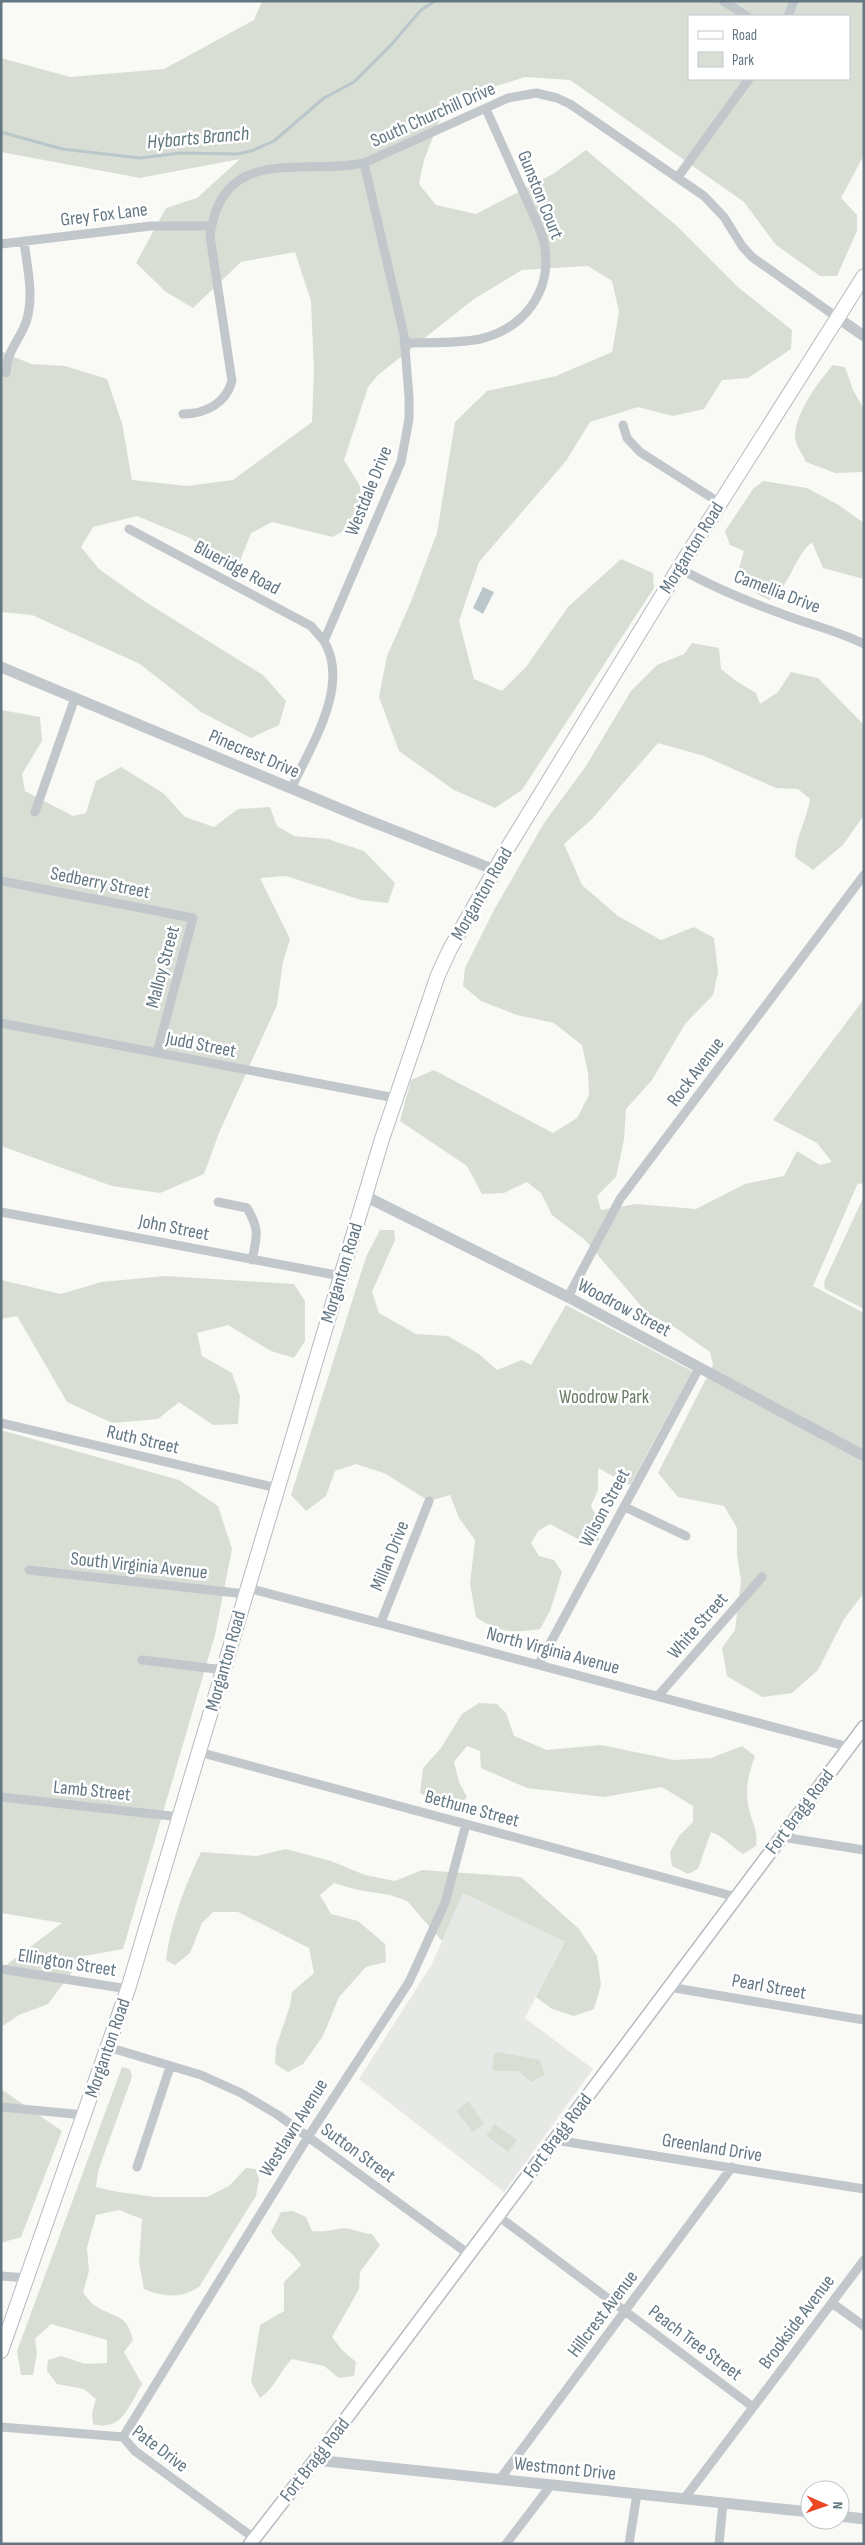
<svg xmlns="http://www.w3.org/2000/svg" width="865" height="2545" viewBox="0 0 865 2545" font-family="'Sofia Sans Condensed',sans-serif">
<style>
.built{fill:#e7e9e7}
.green{fill:#d9ded5;fill-rule:evenodd}
.water{fill:#b9c7ca}
.lines{fill:none;stroke-linecap:round;stroke-linejoin:round}
.stream{stroke:#b9c7ca;stroke-width:3}
.secondary-casing{stroke:#b4bbc0;stroke-width:15}
.primary-casing{stroke:#b5bbbf;stroke-width:16}
.minor{stroke:#c2c7cb;stroke-width:9}
.tertiary{stroke:#c2c7cb;stroke-width:11}
.secondary{stroke:#fff;stroke-width:12}
.primary{stroke:#fff;stroke-width:14}
.labels{text-anchor:middle;dominant-baseline:central;stroke-width:5;stroke-linejoin:round;paint-order:stroke}
.street-label{font-size:19px;fill:#637783;stroke:#fff}
.park-label{font-size:19px;fill:#677a62;stroke:#fff}
.water-label{font-size:20px;font-style:italic;fill:#5e767c;stroke:#fff}
</style>
<rect width="100%" height="100%" fill="#f9f9f6"/>
<path class="built" d="M463,1893L565,1942L525,2018L593,2069L504,2192L359,2079L432,1964Z"/>
<path class="green" d="M262,1H864V155L841,198L857,215V231L837,276H820L776,245L744,202L570,80L525,77L469,95L448,99L424,160L419,184L436,205L476,214L553,174L586,150L677,226L739,288L792,330L791,349L748,378L722,380L704,409L673,416L638,407L590,422L566,461L479,562L459,621L474,679L502,691L526,667L568,607L621,559L653,573L654,588L522,790L495,808L454,790L399,751L379,697L387,656L410,604L437,533L455,422L487,391L556,376L612,352L619,312L612,281L588,266L522,270L474,299L378,375L368,387L344,460L360,486L362,508L352,527L332,537L272,522L251,533L240,561L218,558L190,538L137,516L93,527L81,547L99,569L144,601L263,675L286,701L279,725L251,738L201,712L140,664L32,615L1,612V351L31,364L65,366L107,379L122,423L132,480L187,486L233,480L312,422L314,371L311,301L295,252L241,262L193,308L166,292L136,263L166,208L197,198L240,159L140,178L1,152V58L70,77L164,69L254,20ZM689,16H849V79H689Z
M833,365L845,367L853,390L864,409V472L835,473L806,462C803,455 795,444 795,437C795,413 818,382 833,365Z
M763,481L807,488L837,504L864,523V579L823,568L812,542C793,558 790,588 769,600L742,586L736,578L744,551L730,545L725,531L753,489Z
M692,643L719,648L721,669L736,681L756,693L760,704L778,692L791,672L818,678L864,725V815L843,845L813,870L795,857C796,835 807,820 810,799L798,789L776,788L704,756L658,743L592,819L564,844L582,885L618,916L661,940L694,927L714,938L718,972L713,995L685,1024L652,1080L626,1109L624,1140L616,1177L597,1196L601,1210L636,1204L696,1209L745,1184L784,1176L797,1151L820,1165L832,1162L817,1143L773,1120L864,999V1185L858,1183L813,1286L864,1313V1593L844,1619L818,1670L792,1693L762,1697L727,1676L722,1648L735,1630L741,1581L737,1555V1528L724,1506L678,1497L658,1473L713,1365L710,1352L676,1328L647,1313L585,1240L552,1215L541,1193L527,1182L504,1193L482,1194L467,1166L400,1121L411,1080L434,1070L553,1133L577,1118L589,1095L588,1073L582,1045L554,1023L517,1015L481,1001L463,986L465,968L494,910L544,823L586,766L631,691L657,665L684,654Z
M1,710L40,717L42,741L22,774L25,791L73,816L86,813L96,781L121,767L163,793L185,817L214,827L238,809L270,807L277,826L294,836L328,839L364,851L395,883L388,903L361,900L286,876L260,878L290,939L283,962L277,1005L219,1133L204,1174L160,1193L112,1186L1,1146Z
M864,1196V1309L825,1289L824,1282Z
M380,1230H394L395,1240L372,1292L379,1313L416,1334L448,1336L479,1354L497,1370L522,1360L531,1365L566,1305L692,1371L630,1485L598,1468V1490L591,1506L599,1522V1540L589,1545L550,1524L538,1531L531,1543L539,1556L554,1560L562,1572L550,1611L540,1629C513,1633 499,1633 476,1617L470,1584L475,1540L459,1518L450,1495L429,1501L384,1473L356,1464L335,1471L326,1496L306,1511L291,1495L366,1257Z
M166,1276L294,1284L305,1301V1341L294,1358L271,1351L228,1325L197,1333L202,1356L232,1373L240,1396L238,1424L213,1425L179,1402L158,1419L112,1423L67,1402L17,1316L1,1319V1280L61,1294L101,1282Z
M1,1430L179,1480L218,1506L232,1549L215,1635L123,1949L84,1956L48,2004L19,2015L1,2027V1969L62,1923L1,1913Z
M479,1703L497,1704L506,1713L514,1736L547,1750L601,1745L674,1760L711,1758L742,1746L755,1756C748,1776 744,1791 750,1813C754,1828 758,1830 756,1846L743,1854C730,1846 725,1837 711,1832L698,1869L688,1874L672,1866L670,1852L679,1836L693,1822V1806L662,1787L604,1797L527,1788L481,1768L480,1751L467,1746L454,1762L459,1782L467,1797L457,1808L438,1803L420,1793L423,1768L441,1748L462,1714Z
M286,1849L331,1861L365,1875L395,1881L422,1870L521,1877L579,1929L597,1956L601,1985L594,2009L574,2016L552,2009L536,1997L565,1942L463,1893L442,1941L407,1901L390,1895L358,1890L334,1883L320,1895L331,1914L358,1921L385,1944L386,1962L366,1967L339,1997L323,2036L303,2064L288,2072L275,2064L276,2047L290,2006L292,1992L314,1973L309,1948L238,1912H213L202,1923L190,1953L175,1965L166,1960C171,1921 185,1886 201,1852L256,1856Z
M499,2052L540,2060L545,2075L531,2082L518,2071H494L492,2067L494,2054Z
M122,2067L130,2069L132,2077L98,2171L96,2187L118,2192L156,2197H207L229,2186L246,2168L256,2169L259,2180L256,2196L199,2287C181,2299 163,2297 144,2289L139,2262L142,2219L119,2210L96,2215L87,2248L89,2271L83,2293C86,2296 90,2302 94,2305C112,2318 127,2312 133,2340L124,2352L142,2384C129,2406 122,2432 93,2424L92,2413L96,2399L84,2389L57,2384L47,2371L48,2360L61,2356L85,2364L107,2363V2340L51,2324L35,2339L37,2353L33,2375H21L17,2351Z
M1,2089L62,2131L21,2237L1,2243Z
M468,2101L484,2123L473,2132L456,2111Z
M495,2124L517,2140L508,2152L486,2136Z
M293,2211L306,2217L312,2231C326,2232 331,2230 344,2228C351,2228 363,2234 372,2234L380,2245L360,2272L359,2289L332,2337L342,2350L356,2362L354,2376L339,2378L324,2366L292,2359C279,2372 275,2388 260,2398L251,2382L260,2325L284,2311V2282L301,2265C292,2251 281,2247 271,2232L281,2212Z"/>
<path class="water" d="M483,587L494,592L483,614L473,608Z"/>
<g class="lines">
<path class="stream" d="M1,132L62,149L140,158L180,153L238,154L254,150L274,141L324,98L354,82L391,45L421,10L435,1"/>
<g class="secondary-casing">
<path id="secondary" d="M250,2544L315,2460L864,1727"/>
</g>
<g class="primary-casing">
<path id="primary" d="M1,2351L128,1989L382,1139L438,975L450,949L507,849L679,568L864,276"/>
</g>
<path class="minor" d="M723,1L747,16
M788,16L794,1
M678,177L749,79
M1,244L151,226H212
M404,343C429,342 456,344 480,339C523,329 551,293 545,249C543,231 532,213 525,196C512,167 499,138 486,109
M6,373C7,348 21,340 27,319C34,294 27,267 24,241
M183,414C206,414 226,403 232,381L210,236C222,143 302,176 364,163L508,98L536,93L557,98L570,104L704,196L724,217L742,246L752,257L838,318
M623,425L627,438L640,452L720,503
M129,529L311,626L324,641
M679,568C712,587 749,602 785,615C811,625 838,631 864,644
M291,789C310,747 351,686 324,641L401,462L409,419V397L404,335L364,163
M35,812L75,698
M1,881L193,918L157,1053
M1,1023L395,1098
M218,1202L247,1208C260,1230 257,1236 252,1260
M1,1212L341,1276
M568,1297L620,1199L864,875
M1,1423L277,1488
M625,1507L686,1536
M29,1570L246,1594
M248,1588L849,1747
M381,1622L429,1501
M142,1660L224,1670
M539,1664L699,1368
M658,1696L762,1577
M199,1752L736,1897
M1,1797L180,1817
M782,1837L864,1850
M1,1969L128,1989
M669,1987L864,2020
M108,2047L201,2075L241,2093L278,2115L470,2255
M1,2107L84,2115
M555,2140L864,2189
M137,2167L170,2067
M498,2216L753,2407
M1,2276L27,2278
M832,2303L864,2326
M1,2427L123,2437L135,2451L254,2538
M123,2437L308,2137L409,1982L445,1903L466,1824
M500,2479L732,2167
M684,2499L864,2260
M506,2544L551,2485
M629,2544L637,2494
M719,2544L723,2503"/>
<path class="tertiary" d="M838,318L864,336
M1,667L360,817L495,870
M365,1196L568,1297L864,1456
M315,2460L810,2512
M840,2516L864,2519"/>
<use href="#secondary" class="secondary"/>
<use href="#primary" class="primary"/>
</g>
<g class="labels">
<g class="street-label">
<text transform="translate(433 115) rotate(-24)">South Churchill Drive</text>
<text transform="translate(540 195) rotate(68)">Gunston Court</text>
<text transform="translate(104 215) rotate(-7)">Grey Fox Lane</text>
<text transform="translate(369 491) rotate(-68)">Westdale Drive</text>
<text transform="translate(692 548) rotate(-58)">Morganton Road</text>
<text transform="translate(237 568) rotate(28)">Blueridge Road</text>
<text transform="translate(777 592) rotate(21)">Camellia Drive</text>
<text transform="translate(254 754) rotate(23)">Pinecrest Drive</text>
<text transform="translate(100 883) rotate(11)">Sedberry Street</text>
<text transform="translate(482 894) rotate(-60)">Morganton Road</text>
<text transform="translate(163 967) rotate(-75)">Malloy Street</text>
<text transform="translate(201 1045) rotate(11)">Judd Street</text>
<text transform="translate(696 1072) rotate(-53)">Rock Avenue</text>
<text transform="translate(174 1228) rotate(11)">John Street</text>
<text transform="translate(342 1273) rotate(-73)">Morganton Road</text>
<text transform="translate(624 1308) rotate(28)">Woodrow Street</text>
<text transform="translate(143 1440) rotate(13)">Ruth Street</text>
<text transform="translate(605 1508) rotate(-62)">Wilson Street</text>
<text transform="translate(390 1556) rotate(-68)">Millan Drive</text>
<text transform="translate(139 1566) rotate(6)">South Virginia Avenue</text>
<text transform="translate(698 1626) rotate(-49)">White Street</text>
<text transform="translate(553 1651) rotate(15)">North Virginia Avenue</text>
<text transform="translate(226 1661) rotate(-74)">Morganton Road</text>
<text transform="translate(92 1791) rotate(6)">Lamb Street</text>
<text transform="translate(472 1809) rotate(15)">Bethune Street</text>
<text transform="translate(800 1812) rotate(-53)">Fort Bragg Road</text>
<text transform="translate(67 1963) rotate(9)">Ellington Street</text>
<text transform="translate(769 1987) rotate(10)">Pearl Street</text>
<text transform="translate(108 2048) rotate(-71)">Morganton Road</text>
<text transform="translate(294 2128) rotate(-58)">Westlawn Avenue</text>
<text transform="translate(558 2136) rotate(-53)">Fort Bragg Road</text>
<text transform="translate(712 2148) rotate(9)">Greenland Drive</text>
<text transform="translate(358 2153) rotate(36)">Sutton Street</text>
<text transform="translate(603 2314) rotate(-53)">Hillcrest Avenue</text>
<text transform="translate(797 2322) rotate(-53)">Brookside Avenue</text>
<text transform="translate(695 2343) rotate(37)">Peach Tree Street</text>
<text transform="translate(160 2449) rotate(37)">Pate Drive</text>
<text transform="translate(315 2460) rotate(-52)">Fort Bragg Road</text>
<text transform="translate(565 2469) rotate(6)">Westmont Drive</text>
</g>
<g class="park-label">
<text x="604" y="1397">Woodrow Park</text>
</g>
<g class="water-label">
<text transform="translate(198 138) rotate(-5)">Hybarts Branch</text>
</g>
</g>
<rect width="865" height="2545" fill="none" stroke="#637783" stroke-width="5"/>
<rect x="688" y="15" width="162" height="65" fill="#ffffff" stroke="#c1c9cd"/>
<rect x="698" y="31" width="25" height="8" fill="#ffffff" stroke="#c1c9cd"/>
<text x="732" y="40" font-size="15" fill="#637783">Road</text>
<rect x="698" y="52" width="25" height="15" fill="#d9ded5" stroke="#c1c9cd"/>
<text x="732" y="65" font-size="15" fill="#637783">Park</text>
<g transform="translate(825 2505) rotate(92)"><circle r="24" fill="#ffffff" stroke="#c1c9cd"/>
<path d="M0-4L9 19L0 12L-9 19Z" fill="#eb4724"/>
<text y="-8" font-size="14" font-weight="bold" text-anchor="middle" fill="#637783">N</text>
</g>
</svg>
